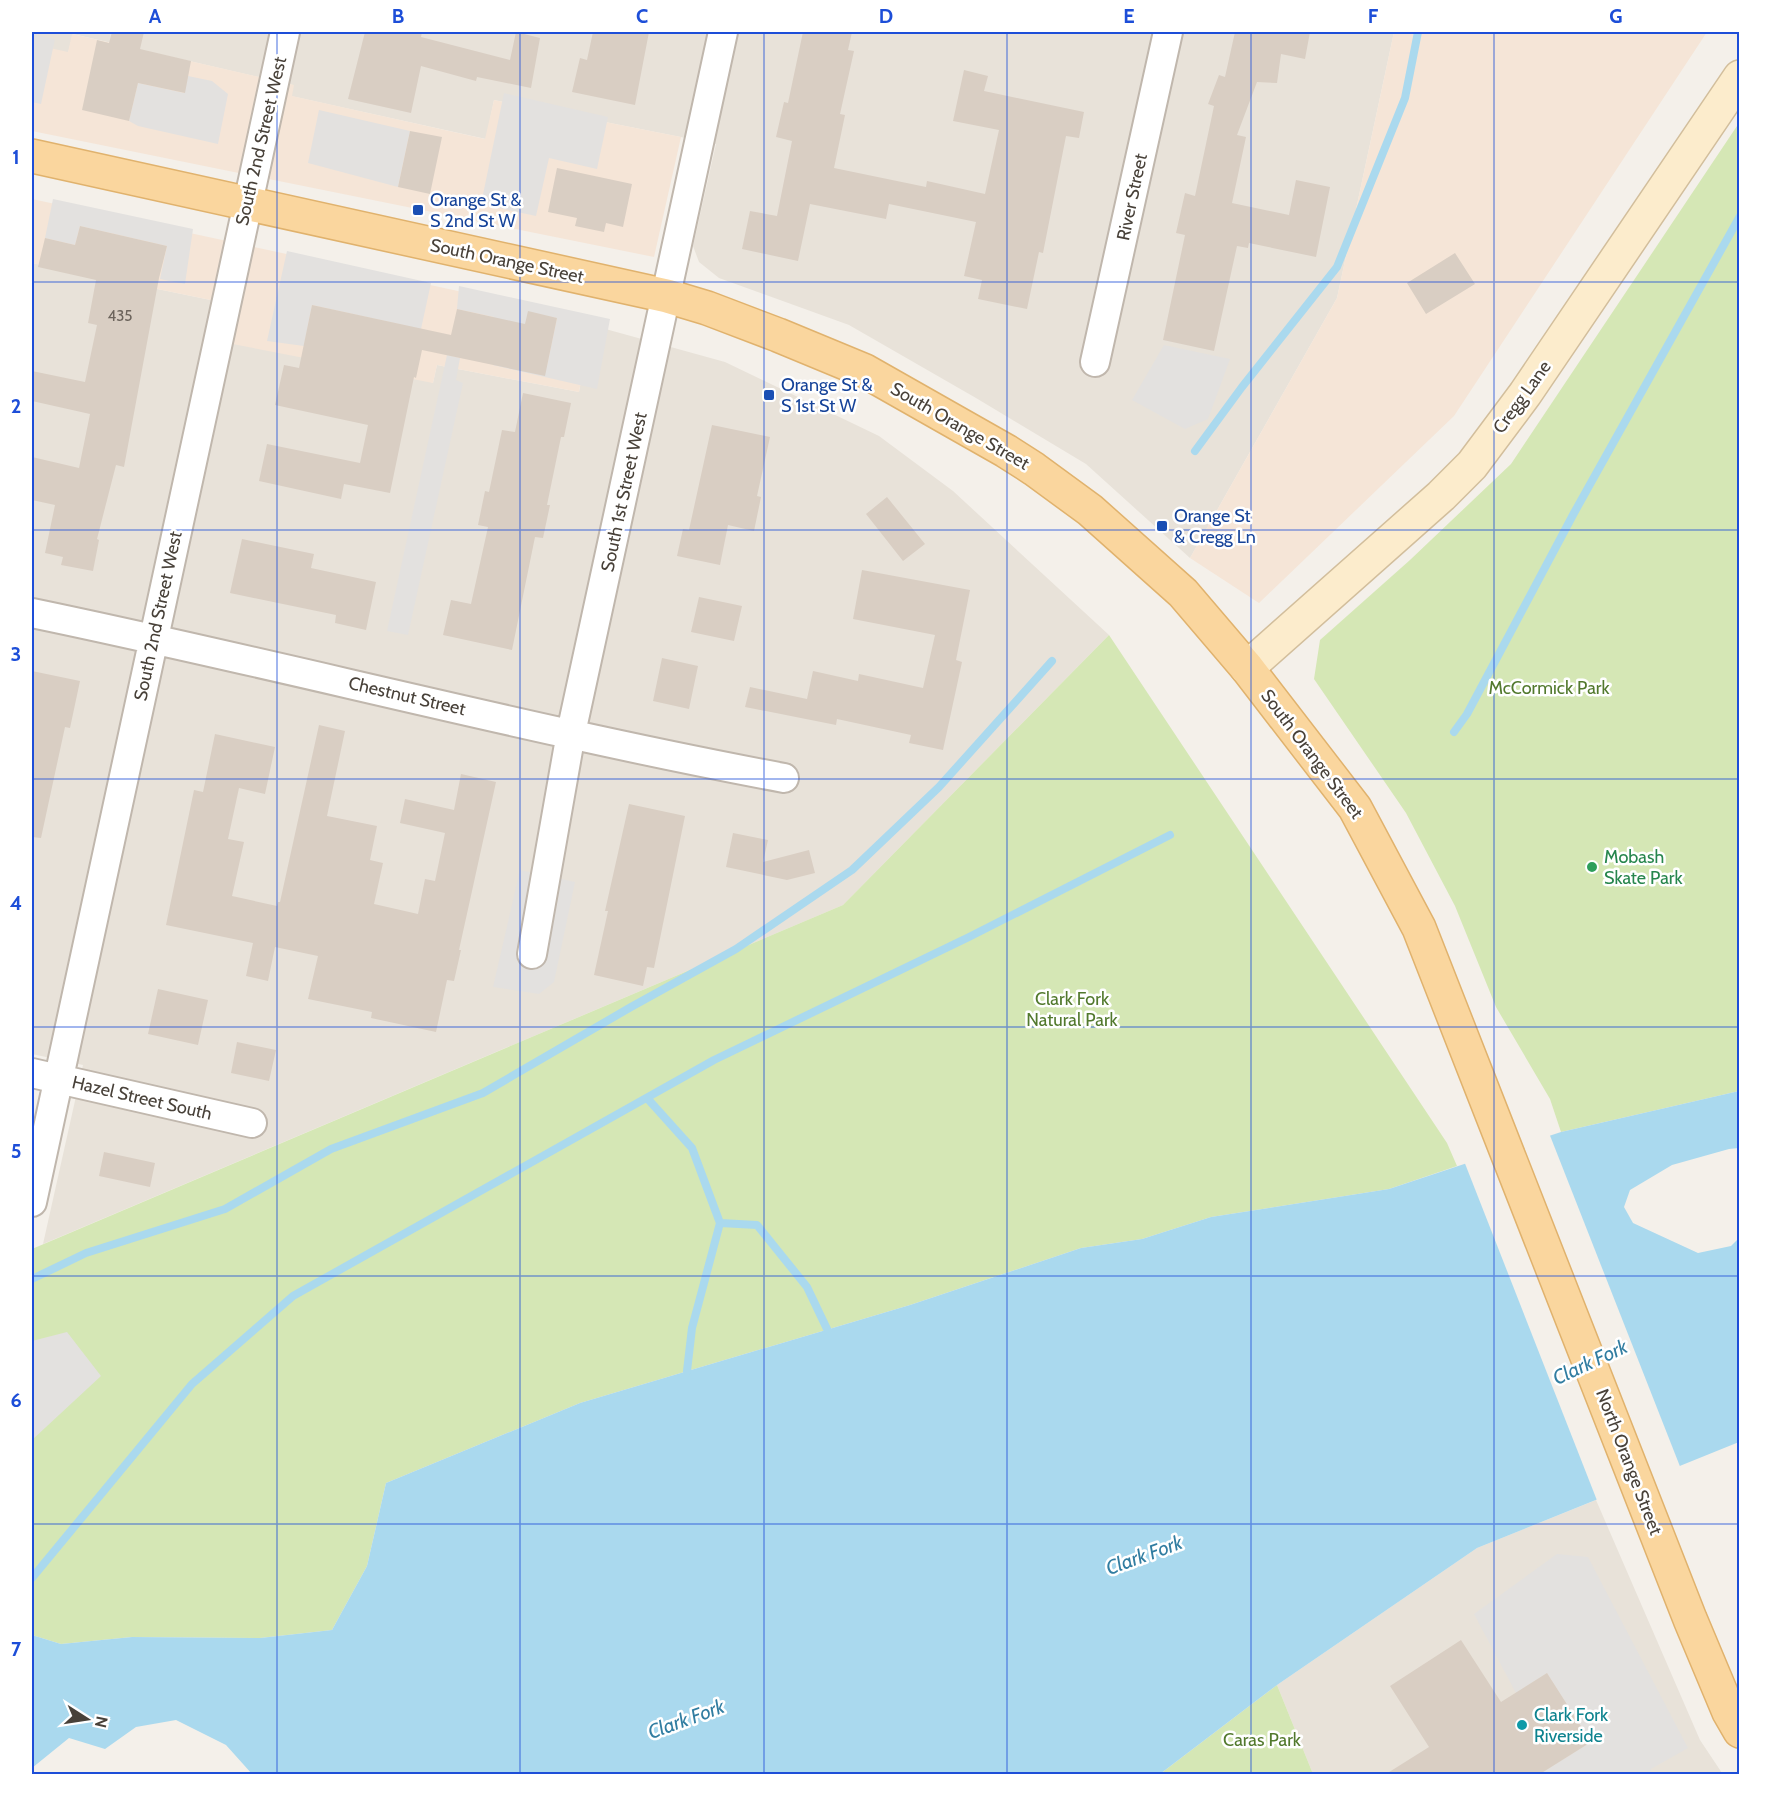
<svg xmlns="http://www.w3.org/2000/svg" width="1771" height="1806" viewBox="0 0 1771 1806" font-family="Cabin,sans-serif">
<style>
.residential{fill:#e8e2d9}
.commercial{fill:#f5e5d7}
.green{fill:#d5e7b5}
.parking{fill:#e3e1df;fill-rule:evenodd}
.water{fill:#aad9ee}
.pier{fill:#f4f0ea}
.lines{fill:none;stroke-linecap:round;stroke-linejoin:round}
.stream{stroke:#aad9ee;stroke-width:8}
.building{fill:#d9cec3}
.street-casing{stroke:#c0b7ad;stroke-width:32}
.secondary-casing{stroke:#d2be9c;stroke-width:36}
.primary-casing{stroke:#e0b26d;stroke-width:36}
.street{stroke:#fff;stroke-width:28}
.secondary{stroke:#fceccc;stroke-width:33}
.primary{stroke:#fad69e;stroke-width:33}
.grid{fill:none;stroke:#1d4ed8;stroke-width:1.5;stroke-opacity:0.55}
.transit-dot{fill:#1a4fb4;stroke:#fff;stroke-width:2}
.leisure-dot{fill:#2e9e5b;stroke:#fff;stroke-width:2}
.culture-dot{fill:#0f9aa8;stroke:#fff;stroke-width:2}
.labels{text-anchor:middle;dominant-baseline:central;stroke-width:5;stroke-linejoin:round;paint-order:stroke}
.number-label{font-size:15px;fill:#6c645c}
.street-label{font-size:18px;fill:#484139;stroke:#fff}
.transit-label{font-size:18px;fill:#164399;stroke:#fff;text-anchor:start}
.park-label{font-size:18px;fill:#52792d;stroke:#fff}
.leisure-label{font-size:18px;fill:#27864d;stroke:#fff;text-anchor:start}
.culture-label{font-size:18px;fill:#0d838f;stroke:#fff;text-anchor:start}
.water-label{font-size:20px;font-style:italic;fill:#317da1;stroke:#fff}
.neatline{fill:none;stroke:#1d4ed8;stroke-width:2}
.grid-label{font-size:20px;text-anchor:middle;font-weight:bold;fill:#1d4ed8}
</style>
<rect width="100%" height="100%" fill="#f4f0ea"/>
<path class="residential" d="M32,32H1394L1337,298L1190,558L1086,464L976,398L849,325L719,278L699,262L693,246L716,144L494,100L486,139L291,96L293,85L73,34L68,53L32,44Z
M32,263L225,303L433,383L437,365L579,392L591,325L725,362L879,436L953,491L1109,635L843,905L43,1244L83,1065L32,1054Z
M1596,1500L1700,1740L1722,1773L1313,1774L1277,1685L1477,1548Z"/>
<path class="commercial" d="M1394,32H1707L1454,416L1259,603L1190,558L1337,298Z
M72,34L294,85L292,96L485,139L494,100L681,137L654,257L32,131V44L68,52Z
M32,199L574,316L591,325L579,392L437,365L433,383L217,341L225,303L32,263Z"/>
<path class="green" d="M1739,123V1091L1561,1132L1550,1099L1496,1007L1455,906L1406,813L1314,679L1320,640L1410,560L1511,464Z
M1109,635L1447,1143L1457,1166L1389,1189L1211,1217L1142,1239L1081,1248L910,1305L580,1403L386,1483L367,1566L332,1630L260,1638L132,1637L61,1644L32,1635V1249L843,905Z
M1277,1685L1313,1774H1160Z"/>
<path class="parking" d="M32,34L55,39L41,104L32,102Z
M188,76L212,81L228,94L218,144L138,126L129,121L138,83L184,93Z
M504,93L608,117L597,169L549,158L536,216L481,204Z
M319,110L410,131L398,187L308,163Z
M53,199L193,229L185,284L160,279L167,246L80,226L75,245L45,238Z
M287,251L431,283L421,329L312,305L304,346L267,341Z
M459,286L610,319L597,389L493,365L494,317L457,309ZM528,312L557,318L547,366Z
M1164,345L1230,359L1208,419L1185,429L1132,400Z
M447,355L460,358L456,380L463,383L408,635L387,631Z
M520,870L575,882L554,982L539,994L493,987Z
M67,1332L101,1376L32,1440V1341Z
M1557,1554L1588,1557L1688,1748L1651,1769L1650,1774H1540L1591,1742L1547,1673L1516,1693L1474,1614Z"/>
<path class="water" d="M1739,1091V1148L1729,1149L1672,1165L1630,1190L1624,1207L1633,1223L1698,1253L1731,1246L1739,1238V1442L1477,1548L1277,1685L1160,1774H252L226,1745L176,1720L136,1727L105,1749L69,1738L32,1768V1635L61,1644L132,1637L260,1638L332,1630L367,1566L386,1483L580,1403L910,1305L1081,1248L1142,1239L1211,1217L1389,1189L1561,1132Z"/>
<path class="pier" d="M1549,1133L1681,1469L1598,1503L1464,1161Z"/>
<g class="lines">
<path class="stream" d="M1195,451L1242,387L1337,267L1405,98L1418,32
M1454,732L1467,714L1574,513L1740,216
M647,1098L692,1148L720,1223L692,1328L687,1371
M720,1223L757,1225L807,1287L827,1329
M32,1279L86,1253L225,1209L331,1149L483,1093L631,1007L736,949L852,870L939,787L1052,661
M32,1578L192,1384L293,1296L714,1060L969,937L1170,835"/>
</g>
<path class="building" d="M112,32H144L140,49L191,61L185,93L138,83L129,121L82,110L97,40L109,43Z
M365,32H422L421,37L510,60L516,32L540,38L531,88L477,77L476,81L421,66L411,113L348,99Z
M593,32H649L635,105L572,92L580,58L587,60Z
M803,32H852L848,50L854,51L840,114L845,115L834,168L926,187L927,181L985,194L999,130L953,121L964,70L988,76L984,91L1084,112L1079,138L1066,136L1043,253L1039,252L1027,309L978,299L982,280L964,276L976,222L889,204L886,219L810,204L798,261L742,249L750,211L777,216L792,141L776,137L784,102L788,103Z
M1235,32H1310L1305,59L1281,54L1277,83L1257,82L1237,135L1246,137L1232,203L1289,215L1296,180L1330,187L1316,257L1249,243L1248,248L1237,246L1214,351L1163,340L1185,235L1176,233L1185,193L1195,196L1214,106L1208,104L1219,75L1225,77Z
M410,131L442,137L430,194L398,187Z
M557,168L632,184L623,227L606,223L604,232L575,226L577,218L548,212Z
M80,226L167,246L159,278L124,467L116,465L97,539L99,540L93,571L61,565L63,557L45,553L55,505L32,500V457L79,468L90,414L32,401V371L85,382L97,325L88,323L96,280L38,267L45,238L75,245Z
M1455,253L1475,284L1426,314L1407,283Z
M312,305L451,335L457,309L525,324L528,311L557,318L545,376L422,350L416,378L414,377L390,493L344,484L341,499L259,481L267,444L360,463L368,425L275,405L284,365L299,368Z
M523,393L571,403L564,437H561L547,505H550L543,538L535,537L512,650L443,635L451,600L471,604L488,527L478,525L485,491L489,492L502,430L515,432Z
M712,425L770,437L757,496L761,497L754,531L728,525L720,565L677,556L683,529L689,530Z
M887,497L925,544L903,561L866,514Z
M242,539L314,554L311,568L376,582L366,630L335,623L336,615L230,593Z
M862,570L970,590L956,660L962,662L943,750L909,743L911,735L837,719L836,725L745,707L750,687L807,699L813,671L858,681L859,674L923,688L935,635L853,619Z
M699,597L742,606L734,641L691,632Z
M662,658L698,666L689,709L653,701Z
M32,671L80,681L70,728L65,727L41,838L32,837Z
M319,725L345,731L327,816L377,826L370,860L383,863L374,904L418,914L425,879L435,881L445,833L400,823L405,799L454,810L461,774L496,782L459,950H461L454,981L447,980L436,1032L371,1018L372,1012L308,999L318,956L275,947L268,981L246,976L253,943L166,925L194,790L203,792L215,734L275,747L265,794L239,788L228,839L244,842L232,896L277,906L278,902H280Z
M629,804L685,816L654,968L647,967L643,986L594,975L608,911H605Z
M733,833L768,840L763,862L809,850L815,873L787,880L726,867Z
M158,989L208,1000L198,1045L148,1034Z
M237,1042L276,1050L269,1081L231,1073Z
M104,1152L155,1163L150,1187L99,1176Z
M1461,1640L1501,1702L1547,1673L1591,1742L1540,1774H1386L1429,1747L1390,1686Z"/>
<g class="lines">
<g class="street-casing">
<path id="street" d="M1095,362L1168,32
M32,613C283,665 532,731 784,778
M532,954L571,733L723,32
M32,1073L252,1123
M32,1202L285,32"/>
</g>
<g class="secondary-casing">
<path id="secondary" d="M1247,668L1441,496L1472,465L1525,394L1740,77"/>
</g>
<g class="primary-casing">
<path id="primary" d="M32,156L667,296L707,308L778,335L865,371L1006,451L1034,469L1090,510L1183,593L1247,668L1355,808L1419,928L1690,1619L1729,1712L1740,1731"/>
</g>
<use href="#street" class="street"/>
<use href="#secondary" class="secondary"/>
<use href="#primary" class="primary"/>
</g>
<path class="grid" d="M277,32V1774M520,32V1774M764,32V1774M1007,32V1774M1251,32V1774M1494,32V1774M32,282H1740M32,530H1740M32,779H1740M32,1027H1740M32,1276H1740M32,1524H1740"/>
<g class="transit-dot">
<rect x="412" y="204" width="12" height="12" rx="3"/>
<rect x="763" y="389" width="12" height="12" rx="3"/>
<rect x="1156" y="520" width="12" height="12" rx="3"/>
</g>
<circle class="leisure-dot" cx="1592" cy="867" r="6"/>
<circle class="culture-dot" cx="1522" cy="1725" r="6"/>
<g class="labels">
<g class="number-label">
<text x="120" y="316">435</text>
</g>
<g class="street-label">
<text transform="translate(261 141) rotate(-77)">South 2nd Street West</text>
<text transform="translate(1132 197) rotate(-78)">River Street</text>
<text transform="translate(507 261) rotate(12)">South Orange Street</text>
<text transform="translate(1522 397) rotate(-54)">Cregg Lane</text>
<text transform="translate(960 426) rotate(30)">South Orange Street</text>
<text transform="translate(624 492) rotate(-78)">South 1st Street West</text>
<text transform="translate(158 616) rotate(-78)">South 2nd Street West</text>
<text transform="translate(407 696) rotate(13)">Chestnut Street</text>
<text transform="translate(1312 754) rotate(53)">South Orange Street</text>
<text transform="translate(142 1098) rotate(13)">Hazel Street South</text>
<text transform="translate(1629 1462) rotate(69)">North Orange Street</text>
</g>
<g class="transit-label">
<text x="430" y="200">Orange St &amp;<tspan x="430" dy="21">S 2nd St W</tspan></text>
<text x="781" y="385">Orange St &amp;<tspan x="781" dy="21">S 1st St W</tspan></text>
<text x="1174" y="516">Orange St<tspan x="1174" dy="21">&amp; Cregg Ln</tspan></text>
</g>
<g class="park-label">
<text x="1549" y="688">McCormick Park</text>
<text x="1072" y="999">Clark Fork<tspan x="1072" dy="21">Natural Park</tspan></text>
<text x="1262" y="1740">Caras Park</text>
</g>
<g class="leisure-label">
<text x="1604" y="857">Mobash<tspan x="1604" dy="21">Skate Park</tspan></text>
</g>
<g class="culture-label">
<text x="1534" y="1715">Clark Fork<tspan x="1534" dy="21">Riverside</tspan></text>
</g>
<g class="water-label">
<text transform="translate(1590 1362) rotate(-25)">Clark Fork</text>
<text transform="translate(1144 1555) rotate(-20)">Clark Fork</text>
<text transform="translate(686 1719) rotate(-20)">Clark Fork</text>
</g>
</g>
<rect width="1771" height="1806" fill="none" stroke="#ffffff" stroke-width="66"/>
<g transform="translate(87 1719) rotate(102)" stroke="#ffffff" stroke-width="4.5" paint-order="stroke">
<path d="M0-4.5L10 22L0 15L-10 22Z" fill="#484139"/>
<text y="-9" font-size="16" font-weight="bold" text-anchor="middle" fill="#484139">N</text>
</g>
<rect x="33" y="33" width="1705" height="1740" class="neatline"/>
<g class="grid-label">
<text x="155" y="23">A</text>
<text x="398" y="23">B</text>
<text x="642" y="23">C</text>
<text x="886" y="23">D</text>
<text x="1129" y="23">E</text>
<text x="1373" y="23">F</text>
<text x="1616" y="23">G</text>
<text x="16" y="164">1</text>
<text x="16" y="413">2</text>
<text x="16" y="661">3</text>
<text x="16" y="910">4</text>
<text x="16" y="1158">5</text>
<text x="16" y="1407">6</text>
<text x="16" y="1656">7</text>
</g>
</svg>
